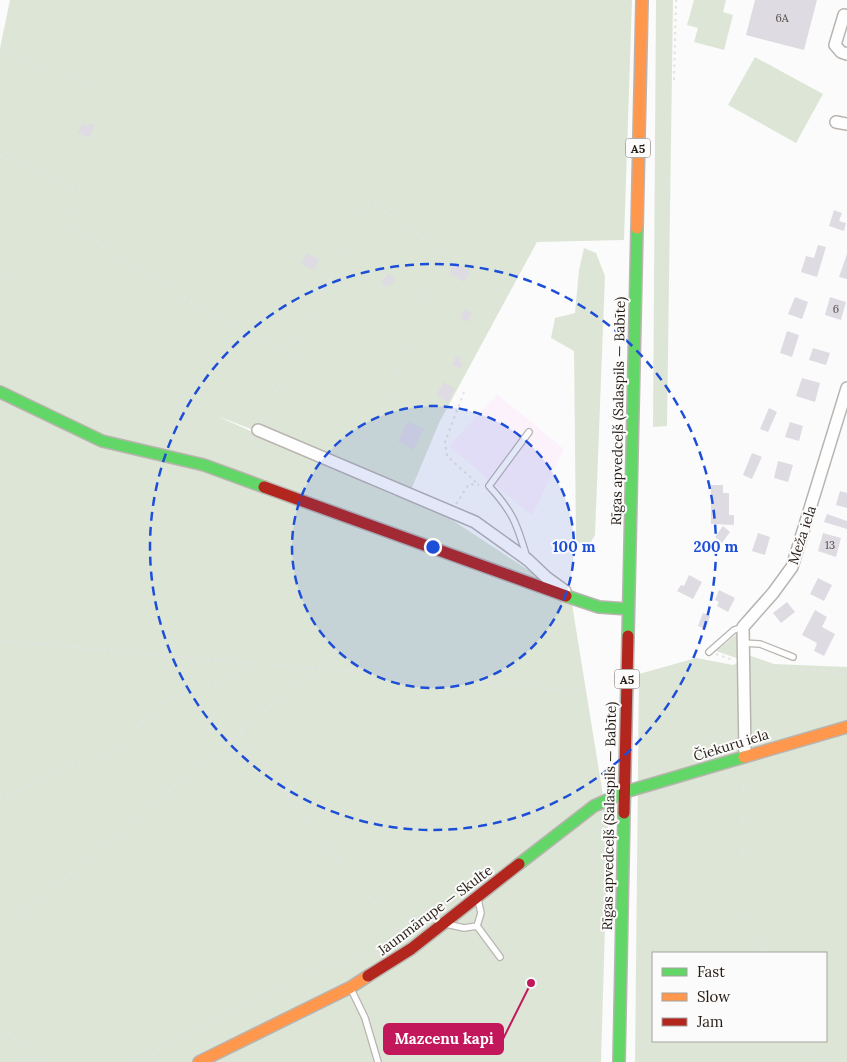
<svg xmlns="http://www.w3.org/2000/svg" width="847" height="1062" viewBox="0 0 847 1062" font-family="Lora,serif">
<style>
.industrial{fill:#fcf2fc}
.green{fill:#dde6d6;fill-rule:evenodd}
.building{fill:#dedbe2}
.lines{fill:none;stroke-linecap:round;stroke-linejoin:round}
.lane-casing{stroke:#b9b4b0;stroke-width:8}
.street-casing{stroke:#b9b4b0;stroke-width:14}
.fast-casing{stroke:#b9b4b0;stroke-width:14}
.slow-casing{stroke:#b9b4b0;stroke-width:14}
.jam-casing{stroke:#b9b4b0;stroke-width:14}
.path{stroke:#e3e3e3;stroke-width:2;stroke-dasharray:2.5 4;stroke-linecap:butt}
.lane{stroke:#fefefe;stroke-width:5.5}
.street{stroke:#fefefe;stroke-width:11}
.fast{stroke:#63d668;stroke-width:11}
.slow{stroke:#ff974d;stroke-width:11}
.jam{stroke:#b3261e;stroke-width:11}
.ring{fill:none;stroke:#1d4ed8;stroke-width:2.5;stroke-dasharray:9 6}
.labels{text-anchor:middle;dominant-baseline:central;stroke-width:4;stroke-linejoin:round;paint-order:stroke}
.number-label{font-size:11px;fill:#554c48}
.shield{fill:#fbfbfb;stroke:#675f59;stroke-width:1}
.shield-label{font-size:12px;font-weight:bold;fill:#271c14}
.street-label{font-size:14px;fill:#271c14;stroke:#fbfbfb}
.centre{fill:#1d4ed8;stroke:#fbfbfb;stroke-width:2.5}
.ring-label{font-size:15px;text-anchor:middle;font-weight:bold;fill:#1d4ed8;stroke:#fbfbfb;stroke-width:4;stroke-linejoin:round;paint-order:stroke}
.leader{fill:none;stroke:#c2185b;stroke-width:2}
.callout-dot{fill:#c2185b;stroke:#fbfbfb;stroke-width:2}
.callout{fill:#c2185b;stroke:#c2185b;stroke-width:2}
.callout-label{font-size:15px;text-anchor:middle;font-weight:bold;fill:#fff}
</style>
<rect width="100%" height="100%" fill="#fbfbfb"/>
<path class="industrial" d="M497,394L564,449L532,516L449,446Z"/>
<path class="green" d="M10,0H632L624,240L537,242L439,423L411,490L217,416L395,496L411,493L571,598L608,826L601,1062H0V48Z
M656,0H673L667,426L653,427Z
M694,0H726L723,12L733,15L724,50L694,42L698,28L687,25Z
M755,57L823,94L796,143L728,105Z
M584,248L596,253L605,276L595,535L588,547L576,541L574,351L551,338L555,318L575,313L579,270Z
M737,634L739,659L716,651Z
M751,656L774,664L847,667V1062H635L639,674L696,658L733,665ZM653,953H826V1041H653Z"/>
<path class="building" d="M755,0H817L804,50L746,35Z
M90,123L95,125L89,138L78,133L82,124L88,126Z
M834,210L842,213L839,221L846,223L844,231L829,226Z
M818,245L826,247L817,277L801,272L806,256L814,258Z
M307,253L319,259L314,270L301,264Z
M847,254V279L839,277Z
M455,263L470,272L464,282L449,273Z
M388,273L396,279L391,286L389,284L387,287L381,283Z
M795,297L808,302L802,319L788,314Z
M830,297L846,302L841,320L825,315Z
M464,310L472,313L468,322L460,318Z
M787,331L799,335L792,357L780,353Z
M813,348L830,353L826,365L809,360Z
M456,356L461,358L460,362L463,364L461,369L452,365Z
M802,378L820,383L815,402L796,396Z
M444,382L455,389L448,402L436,395Z
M769,408L777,412L768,432L760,429Z
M408,421L424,429L413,450L398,441Z
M790,422L803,426L799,441L785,437Z
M752,453L762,457L752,479L743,475Z
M778,461L793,465L788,482L774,478Z
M711,485H723V493H729V515H734V525L711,524Z
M840,491L847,493V508L836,505Z
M827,514L847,521V529L824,522Z
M723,526L730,532L722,543L715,537Z
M758,533L770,537L765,555L752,551Z
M823,533L841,538L836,557L818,551Z
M689,575L702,582L693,599L677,591L681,585L684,586Z
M818,578L832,585L824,601L810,594Z
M719,590L735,598L728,612L717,606L719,602L715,600Z
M787,602L795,612L781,623L773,613Z
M815,610L827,617L822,627L835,634L824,656L814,651L817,643L802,635Z
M703,613L710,616L706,629L698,626Z"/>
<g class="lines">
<g class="lane-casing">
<path id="lane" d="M527,558C517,524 513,512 489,486L529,432
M742,643L760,644L793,657
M709,652L734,630L743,627
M446,924L464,928L477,926L481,913L478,899
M477,926L500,957
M351,989L365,1018L378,1062"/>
</g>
<g class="street-casing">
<path id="street" d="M847,16L844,15L835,45L841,52L847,54
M836,122L847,124
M258,430L475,522L528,560L547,578L565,591
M745,755L743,627L773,593L792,567L847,388"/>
</g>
<g class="fast-casing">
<path id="fast" d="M0,392L102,441L204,465L264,487
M566,596L599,607L628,609
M628,636L637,228
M519,864L594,806L625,792L744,757
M619,1062L624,813"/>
</g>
<g class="slow-casing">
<path id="slow" d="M637,228L642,0
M744,757L847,727
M199,1062L351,987L368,976"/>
</g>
<g class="jam-casing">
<path id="jam" d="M264,487L566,596
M624,813L628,636
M368,976L411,949L519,864"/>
</g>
<path class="path" d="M0,53L99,86
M674,80L676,0
M0,156L82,189L65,222L248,338L292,353
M0,270L21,277
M464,392L445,442L447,456L479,485
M262,421L361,210L374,204L443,253L362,464
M456,504L469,484L479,485
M0,641L586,691
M716,654L733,660
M754,665L772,670L787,668L789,664
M787,668L847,673
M241,733L314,830L403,940
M744,770L741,899L764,953
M0,798L120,746L163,701L261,665
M484,925L501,921
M0,933L441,563
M0,1022L35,1062
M808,1041L819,1062
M142,1062L169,1043L304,972L384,951"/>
<use href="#lane" class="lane"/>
<use href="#street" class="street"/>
<use href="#fast" class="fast"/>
<use href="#slow" class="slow"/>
<use href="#jam" class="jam"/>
</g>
<circle cx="433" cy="547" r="141" fill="#1d4ed8" fill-opacity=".12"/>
<g class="ring">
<circle cx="433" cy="547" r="141"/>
<circle cx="433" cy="547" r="283"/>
</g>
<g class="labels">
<g class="number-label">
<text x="782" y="18">6A</text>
<text x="836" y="309">6</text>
<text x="830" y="545">13</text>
</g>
<g class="shield">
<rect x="625.5" y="138.5" width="25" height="19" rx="4"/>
<rect x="614.5" y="669.5" width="25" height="19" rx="4"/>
</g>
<g class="shield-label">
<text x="638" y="148">A5</text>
<text x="627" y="679">A5</text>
</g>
<g class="street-label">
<text transform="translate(618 411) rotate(-89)">Rīgas apvedceļš (Salaspils — Babīte)</text>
<text transform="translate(802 535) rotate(-72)">Meža iela</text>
<text transform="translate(731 745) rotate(-17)">Čiekuru iela</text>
<text transform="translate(609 816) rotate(-89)">Rīgas apvedceļš (Salaspils — Babīte)</text>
<text transform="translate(435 910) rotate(-37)">Jaunmārupe — Skulte</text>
</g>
</g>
<circle cx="433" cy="547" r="8" class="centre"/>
<g class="ring-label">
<text x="574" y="552">100 m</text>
<text x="716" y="552">200 m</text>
</g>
<path class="leader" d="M531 983L503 1039"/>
<circle class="callout-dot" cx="531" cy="983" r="5"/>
<rect class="callout" x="384" y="1024" width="119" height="30" rx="5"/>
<g class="callout-label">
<text x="444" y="1044">Mazcenu kapi</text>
</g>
<rect x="652" y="952" width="175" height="90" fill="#fbfbfb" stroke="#a6a29f"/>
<rect x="662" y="968" width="25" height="8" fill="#63d668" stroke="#a6a29f"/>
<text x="697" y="977" font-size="15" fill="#271c14">Fast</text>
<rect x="662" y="993" width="25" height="8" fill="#ff974d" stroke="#a6a29f"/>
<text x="697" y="1002" font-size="15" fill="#271c14">Slow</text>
<rect x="662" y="1018" width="25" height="8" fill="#b3261e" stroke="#a6a29f"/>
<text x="697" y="1027" font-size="15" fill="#271c14">Jam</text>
</svg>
